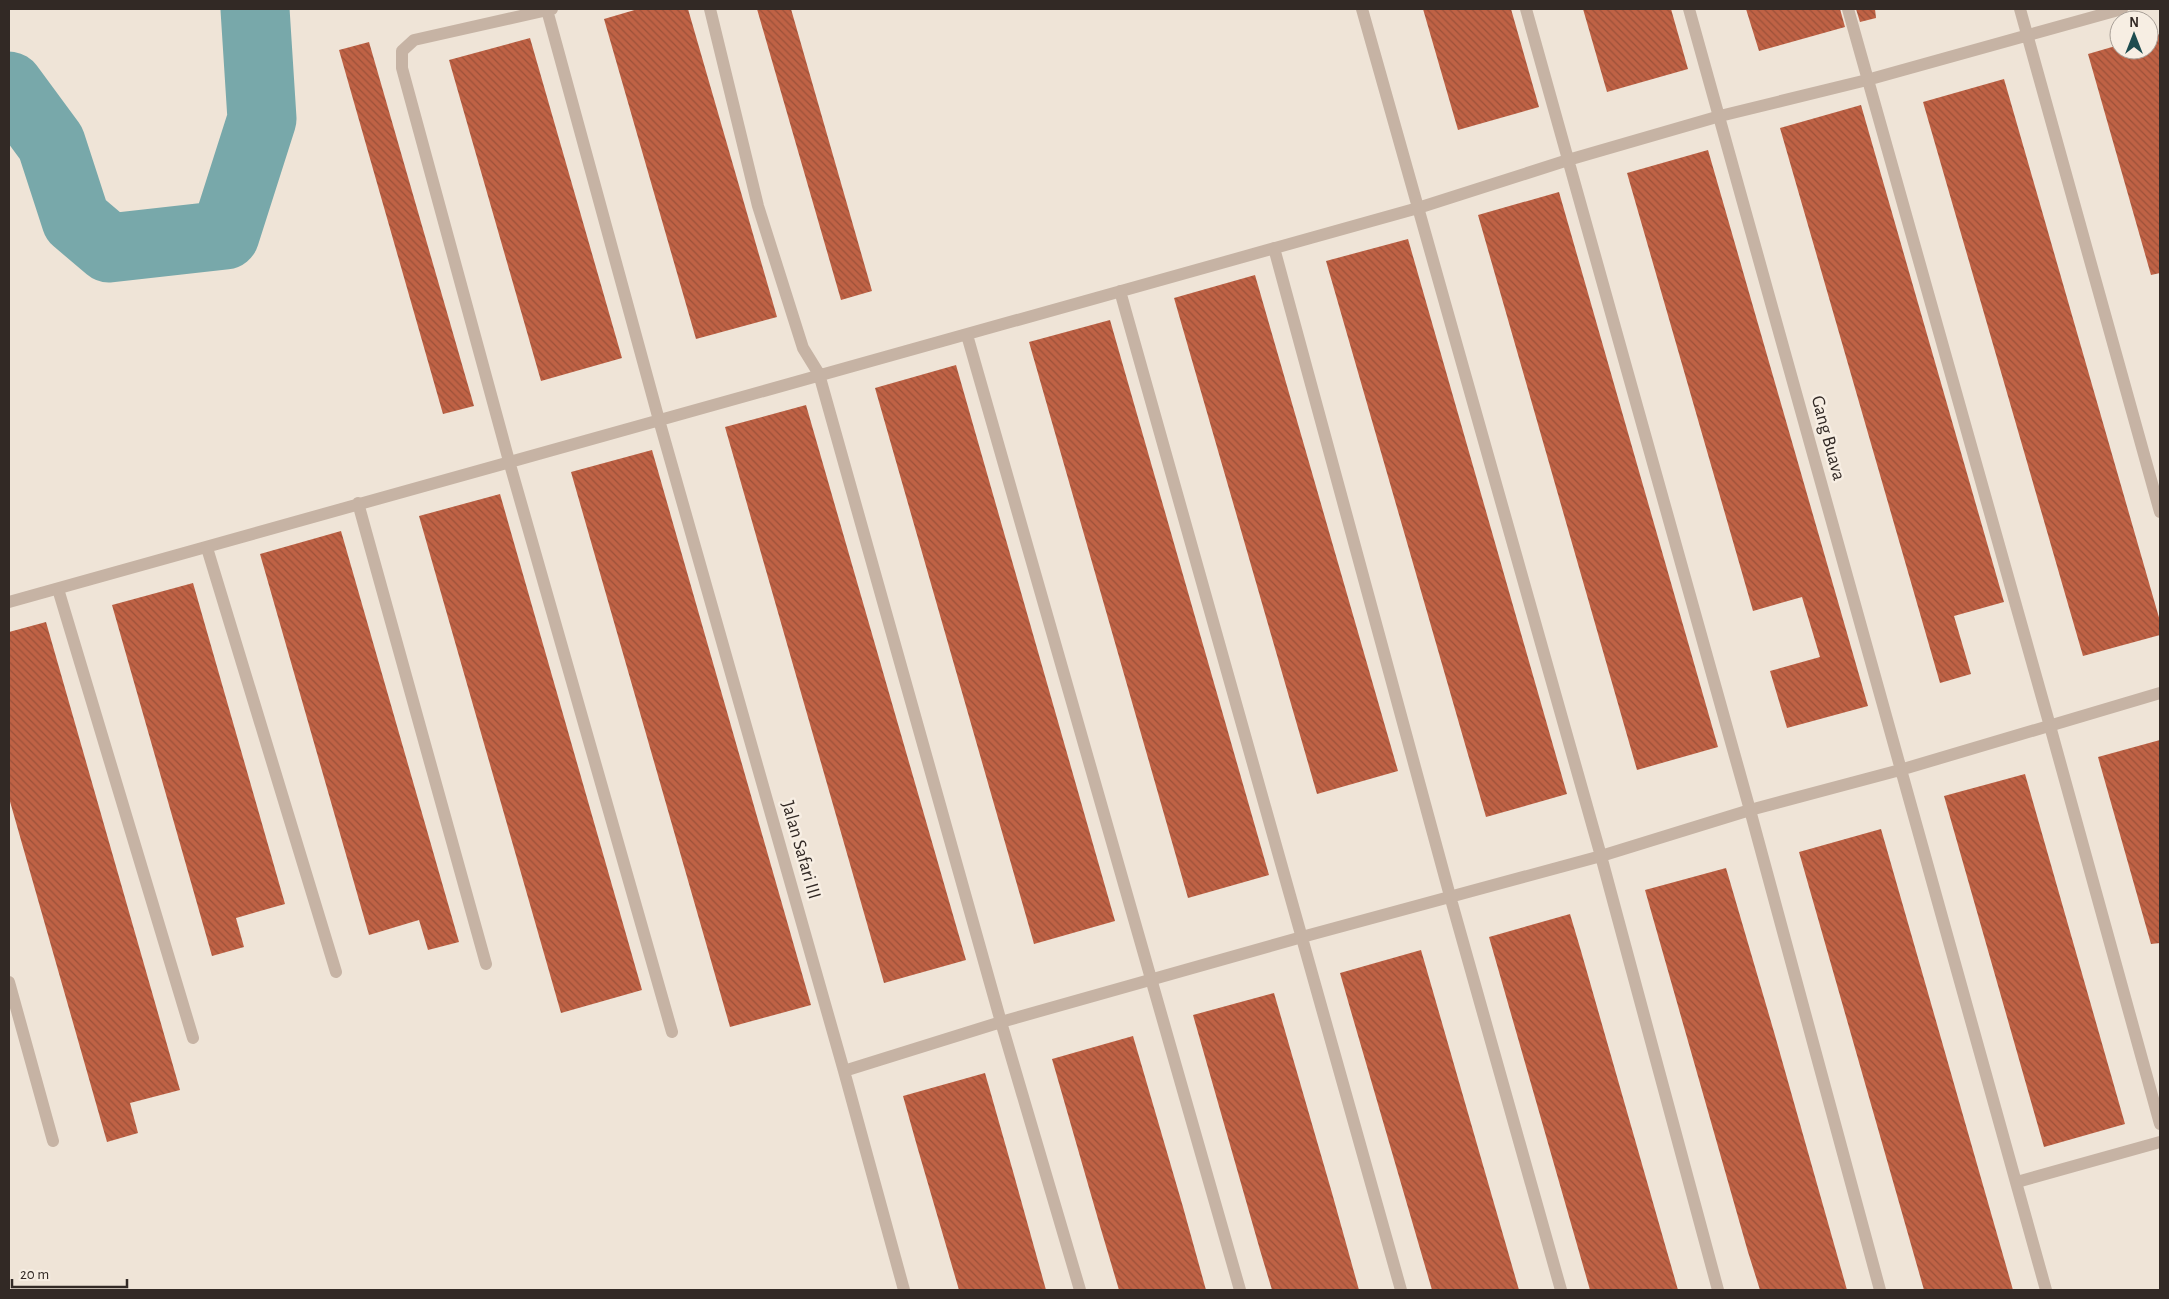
<svg xmlns="http://www.w3.org/2000/svg" width="2169" height="1299" viewBox="0 0 2169 1299" font-family="'Alegreya Sans',sans-serif">
<style>
.lines{fill:none;stroke-linecap:round;stroke-linejoin:round}
.river{stroke:#78a8aa;stroke-width:69}
.building{fill:url(#building-back-hatch)}
.minor{stroke:#c6b3a4;stroke-width:12}
.labels{text-anchor:middle;dominant-baseline:central;stroke-width:5;stroke-linejoin:round;paint-order:stroke}
.street-label{font-size:19px;fill:#322925;stroke:#f7eee3}
</style>
<defs>
<pattern id="building-back-hatch" width="6" height="6" patternUnits="userSpaceOnUse" patternTransform="scale(1.25)"><rect width="6" height="6" fill="#bf6245"/><path d="M-1 5l2 2M0 0l6 6M5-1l2 2" fill="none" stroke="#9c5139"/></pattern>
</defs>
<rect width="100%" height="100%" fill="#efe4d7"/>
<g class="lines">
<path class="river" d="M9,86L51,143L76,220L109,248L225,235L262,119L255,9"/>
</g>
<path class="building" d="M638,9H688L777,317L696,339L604,19Z
M757,9H791L872,291L841,300Z
M1423,9H1511L1539,107L1458,130Z
M1583,9H1671L1688,69L1607,92Z
M1746,9H1840L1845,27L1759,51Z
M1856,9H1875L1876,18L1860,22Z
M2160,34V273L2151,275L2088,54L2119,45V50H2149V37Z
M530,38L622,358L541,381L449,60Z
M369,42L474,406L443,414L339,50Z
M2004,79L2160,621V635L2083,656L1923,102Z
M1861,105L2004,602L1954,616L1971,674L1940,683L1780,128Z
M1708,150L1868,706L1787,728L1770,671L1820,657L1802,597L1753,611L1627,173Z
M1559,192L1718,747L1637,770L1478,215Z
M1408,239L1567,794L1486,817L1326,261Z
M1255,275L1398,771L1317,794L1174,298Z
M1110,320L1269,875L1188,898L1029,342Z
M956,365L1115,921L1034,944L875,388Z
M806,405L966,960L884,983L725,427Z
M652,450L811,1005L730,1027L571,472Z
M500,494L642,990L561,1013L419,516Z
M341,531L459,942L428,950L419,920L369,935L260,554Z
M193,583L285,904L236,918L244,947L212,956L112,605Z
M46,622L180,1090L130,1103L138,1133L107,1142L9,798V632Z
M2160,740V943L2151,944L2098,757Z
M2025,774L2125,1124L2044,1147L1944,796Z
M1881,829L1920,965L2013,1290H1924L1799,852Z
M1726,868L1774,1032L1847,1290H1760L1748,1252L1645,890Z
M1570,914L1581,951L1678,1290H1590L1489,937Z
M1421,950L1504,1238L1519,1290H1432L1350,1008L1340,973Z
M1274,993L1332,1193L1359,1290H1272L1260,1250L1193,1015Z
M1133,1036L1183,1207L1206,1290H1119L1100,1226L1052,1059Z
M985,1073L1014,1175L1046,1290H959L917,1146L903,1096Z"/>
<g class="lines">
<path class="minor" d="M552,9L414,40L402,51V68L509,461L672,1032
M710,9L758,206L803,348L819,374L1001,1022L1080,1290
M1362,9L1601,856L1718,1290
M1526,9L1750,810L1880,1290
M1689,9L2046,1290
M1848,9L2050,726L2160,1124
M2020,9L2160,512
M547,10L659,420L844,1071L904,1290
M1274,248L1450,896L1561,1290
M1120,291L1401,1290
M967,335L1240,1290
M358,503L486,964
M207,548L336,972
M58,589L193,1038
M9,602L1418,208L1568,160L1720,116L1867,80L2122,9
M9,982L53,1141
M844,1071L1001,1022L1302,937L1601,856L1750,810L1900,770L2160,693
M2017,1182L2160,1142"/>
</g>
<g class="labels">
<g class="street-label">
<text transform="translate(1828 438) rotate(75)">Gang Buava</text>
<text transform="translate(801 850) rotate(74)">Jalan Safari III</text>
</g>
</g>
<rect width="2169" height="1299" fill="none" stroke="#322925" stroke-width="20"/>
<g transform="translate(2134 35)"><circle r="24" fill="#f7eee3" stroke="#a89f97"/>
<path d="M0-4L9 19L0 12L-9 19Z" fill="#1e4d50"/>
<text y="-8" font-size="14" font-weight="bold" text-anchor="middle" fill="#322925">N</text>
</g>
<path d="M12 1279v8h115v-8" fill="none" stroke="#322925" stroke-width="2.5"/>
<text x="20" y="1279" font-size="15" fill="#322925" stroke="#f7eee3" stroke-width="4" paint-order="stroke">20 m</text>
</svg>
